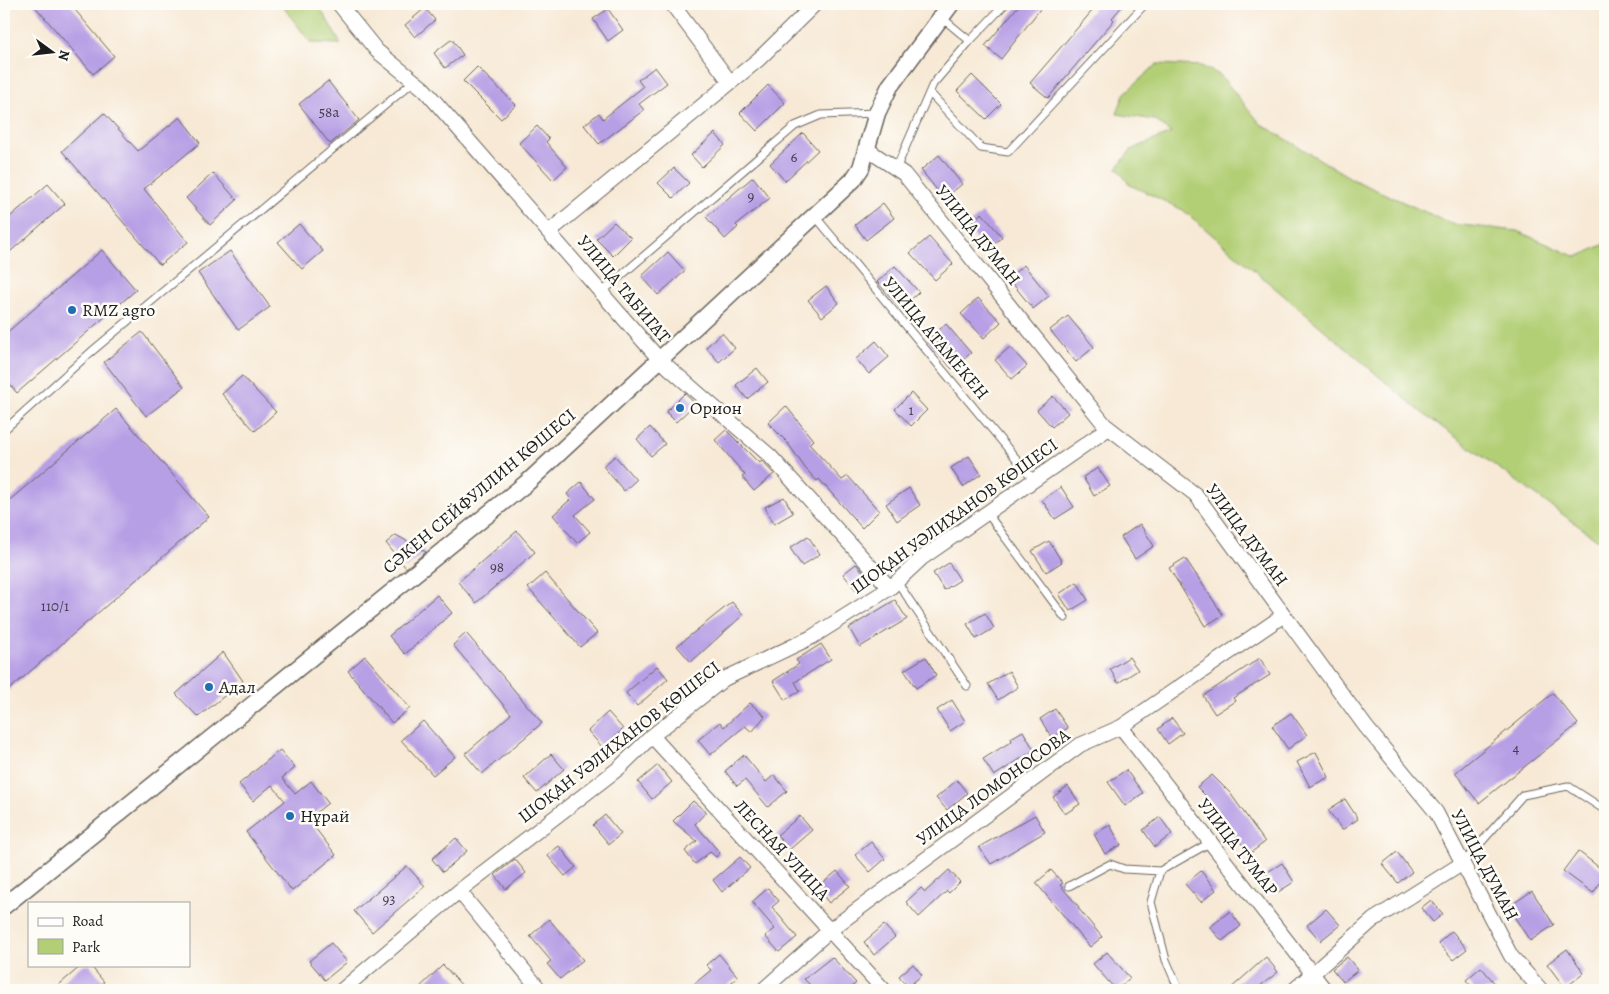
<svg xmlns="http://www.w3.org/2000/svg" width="1609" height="994" viewBox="0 0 1609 994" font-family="Alegreya,serif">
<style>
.green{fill:#b2cf76;stroke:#677649}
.building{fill:#b79fe5}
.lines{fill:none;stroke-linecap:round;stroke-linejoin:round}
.service-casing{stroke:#69645d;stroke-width:9}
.minor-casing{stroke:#69645d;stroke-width:16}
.tertiary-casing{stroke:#69645d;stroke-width:19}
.service{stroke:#fff;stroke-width:7}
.minor{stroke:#fff;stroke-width:14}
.tertiary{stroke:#fff;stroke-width:16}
.poi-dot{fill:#1f6fb2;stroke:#fdfcf7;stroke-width:2}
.labels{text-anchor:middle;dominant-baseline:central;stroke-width:5;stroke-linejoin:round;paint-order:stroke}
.number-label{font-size:15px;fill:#433d4e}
.street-label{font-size:18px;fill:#1c1c1c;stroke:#fdfcf7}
.poi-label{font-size:18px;fill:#1c1c1c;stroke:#fdfcf7;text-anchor:start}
</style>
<rect width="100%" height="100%" fill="#fdfcf7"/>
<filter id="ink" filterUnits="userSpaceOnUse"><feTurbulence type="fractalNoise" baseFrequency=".02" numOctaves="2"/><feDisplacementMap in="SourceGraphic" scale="10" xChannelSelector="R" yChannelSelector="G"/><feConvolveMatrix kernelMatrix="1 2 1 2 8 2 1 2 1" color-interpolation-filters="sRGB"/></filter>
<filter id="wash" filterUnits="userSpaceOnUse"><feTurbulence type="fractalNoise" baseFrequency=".0096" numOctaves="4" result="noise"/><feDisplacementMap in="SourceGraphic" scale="20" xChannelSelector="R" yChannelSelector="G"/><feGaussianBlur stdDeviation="1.12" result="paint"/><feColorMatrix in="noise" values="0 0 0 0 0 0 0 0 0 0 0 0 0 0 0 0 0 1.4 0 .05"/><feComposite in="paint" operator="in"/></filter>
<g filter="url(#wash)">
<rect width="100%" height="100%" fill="#f7e9d5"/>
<path class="green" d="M281,4H318L341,44L311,43Z
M1157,64L1201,66L1220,75L1261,124L1354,180L1452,224L1517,231L1577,257L1605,244V545L1421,412L1183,210L1130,185L1117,168L1131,150L1171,133L1155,120L1117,114L1124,94Z"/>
<g id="blocks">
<path class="building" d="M33,4H70L114,56L93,74Z
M1020,4H1044L1001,59L985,46Z
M1098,4H1124L1112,18L1114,20L1048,98L1030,83Z
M425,8L435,20L415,37L405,25Z
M608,9L623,30L608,41L593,19Z
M452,39L463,55L445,68L434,53Z
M477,67L516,105L501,119L463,81Z
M655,67L667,83L639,104L644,110L599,144L584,125L599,113L603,119L643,87L638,80Z
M972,75L1001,104L986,119L957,91Z
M328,81L359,120L330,144L299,104Z
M768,85L785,103L757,131L740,113Z
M104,113L138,151L180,117L200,143L144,189L188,242L160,265L62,151Z
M537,126L549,139L546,142L567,167L553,180L519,143Z
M715,133L725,145L702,167L691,155Z
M803,133L818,150L785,181L770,164Z
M939,155L962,184L944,199L921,170Z
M674,168L689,183L673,198L658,183Z
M213,173L237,200L210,225L186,198Z
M753,177L770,198L736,225L738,227L725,239L706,217Z
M48,184L65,204L4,257V222Z
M883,203L894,218L866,240L855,225Z
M982,213L1002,237L986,251L966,226Z
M614,222L631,238L613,256L596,239Z
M299,224L323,251L302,269L278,242Z
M929,237L953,264L935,280L910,253Z
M102,250L136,290L17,393L4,377V335Z
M230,251L270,307L238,330L198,273Z
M668,252L685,271L658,295L642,276Z
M1024,265L1049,296L1033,309L1008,278Z
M895,266L919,292L901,309L877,282Z
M826,286L839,303L822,317L808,300Z
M978,298L1001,322L984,338L961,314Z
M1068,316L1094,347L1076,362L1050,330Z
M946,324L971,353L952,369L927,340Z
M142,332L184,387L146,416L104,362Z
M722,333L735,348L719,362L706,347Z
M876,341L889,357L869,374L856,359Z
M1010,347L1027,366L1012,379L995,360Z
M757,368L768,382L747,399L736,385Z
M242,376L276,412L255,431L222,394Z
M685,393L695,404L676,422L666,412Z
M911,393L927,410L911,426L895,409Z
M1053,396L1068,413L1052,427L1037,410Z
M786,406L813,440L809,444L842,480L848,476L879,511L862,528L819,479L817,481L805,468L787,442L768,423Z
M116,409L209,517L4,694V505Z
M650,427L665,444L651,456L637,439Z
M726,430L759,463L762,461L774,474L754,491L742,477L745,475L715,440Z
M615,456L636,480L624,491L603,466Z
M969,456L981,474L963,487L951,468Z
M1098,468L1110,486L1094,496L1083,477Z
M581,482L595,499L575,515L590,532L577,543L553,515L571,499L567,494Z
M1061,487L1074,507L1055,519L1042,500Z
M909,488L920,505L897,521L886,504Z
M784,497L793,513L774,524L765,507Z
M1140,524L1154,546L1135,559L1121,537Z
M517,531L535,552L476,603L458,582Z
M396,535L426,552L406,568L386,543Z
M808,536L820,554L802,566L790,548Z
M1049,541L1062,562L1046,572L1032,551Z
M1185,558L1223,615L1205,626L1169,568Z
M949,563L960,580L944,590L933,573Z
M856,564L870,580L856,590L843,574Z
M545,573L597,633L580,647L528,588Z
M1077,582L1088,600L1070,611L1059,594Z
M437,595L452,613L405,654L389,636Z
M895,600L907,619L860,647L849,628Z
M732,602L743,615L691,662L677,646Z
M985,613L994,628L976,639L967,624Z
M466,633L542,723L482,774L465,754L511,714L453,645Z
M821,644L831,659L795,682L800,691L785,700L773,681L799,664L796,660Z
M223,652L243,681L198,717L176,694Z
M365,656L410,708L392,723L348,671Z
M926,657L936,675L916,688L904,670Z
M1129,657L1138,670L1118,683L1110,669Z
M1260,658L1270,675L1233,698L1235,701L1215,714L1203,696Z
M657,666L668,679L637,706L626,693Z
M1009,671L1018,687L998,700L988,684Z
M1553,693L1578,724L1479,803L1455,773Z
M952,700L965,721L950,731L937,710Z
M750,703L765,716L752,732L745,726L710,755L698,740L720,722L724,727Z
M1055,709L1068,728L1052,738L1040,719Z
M608,712L623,729L604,749L588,731Z
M1291,713L1307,735L1288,749L1272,726Z
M1172,718L1183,733L1168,744L1158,729Z
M423,721L455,757L433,775L401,740Z
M1023,731L1034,750L994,776L983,759L1012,741L1011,738Z
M280,750L295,768L282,778L295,794L311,781L328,803L308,819L336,855L292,891L246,832L285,801L272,785L253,801L239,784Z
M1316,752L1329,777L1310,787L1297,762Z
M551,754L564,769L537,793L524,778Z
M744,755L766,782L774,775L787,791L768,807L745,780L737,786L725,771Z
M658,765L672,782L652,799L638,782Z
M1126,770L1143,793L1125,806L1108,782Z
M1212,775L1230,793L1265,842L1249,854L1209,799L1197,787Z
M957,780L967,793L947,810L936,798Z
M1068,786L1080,804L1065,814L1053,797Z
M1345,799L1358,819L1342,830L1328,810Z
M693,801L706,812L695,824L720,853L716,857L710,852L695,864L685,851L697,841L673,821Z
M605,815L621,834L609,844L593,825Z
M1035,815L1045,832L991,864L979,847Z
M800,816L812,830L789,850L777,835Z
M1160,817L1172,834L1155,847L1143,830Z
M1110,825L1121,845L1105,854L1094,834Z
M456,838L467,851L443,872L432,859Z
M871,842L885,859L870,872L855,855Z
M559,846L576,867L565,876L547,855Z
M1578,851L1605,872V876L1593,893L1563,871Z
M1397,852L1412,872L1398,883L1382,864Z
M740,857L750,868L722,892L713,880Z
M515,859L526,873L506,889L495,875Z
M1282,863L1294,882L1278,892L1266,873Z
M407,866L425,886L372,932L354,911Z
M949,870L960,882L949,893L947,891L919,917L906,902L921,888L925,892Z
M1051,870L1063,883L1060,885L1079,907L1078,908L1102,937L1090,947L1036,883Z
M837,871L850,886L829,903L817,888Z
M1201,871L1216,890L1201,902L1185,884Z
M768,888L779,901L772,907L797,937L779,952L765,936L775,929L752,902Z
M1532,891L1554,925L1530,941L1508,907Z
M1431,900L1443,914L1433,922L1421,908Z
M1326,909L1340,925L1320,941L1307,925Z
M1230,911L1241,926L1222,941L1210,927Z
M549,919L583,960L560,979L547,964L551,961L530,936Z
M884,925L895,937L874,955L864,942Z
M1452,931L1467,949L1453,960L1438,943Z
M331,943L347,962L325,980L309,961Z
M1567,949L1584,973L1565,988L1547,964Z
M1107,952L1130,978L1116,990L1093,964Z
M719,954L738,977L722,990H687L711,970L706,965Z
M832,957L856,983L848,990H815L804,979Z
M1266,957L1278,972L1255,990H1229Z
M1347,957L1358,970L1343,982L1332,969Z
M913,964L922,975L908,987L899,976Z
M82,965H90L104,982L94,990H53Z
M443,965L466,990H417Z
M1481,967L1497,986L1492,990H1475L1466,980Z"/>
</g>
</g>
<g filter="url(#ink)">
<use href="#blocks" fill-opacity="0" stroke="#69645d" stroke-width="1"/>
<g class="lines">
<g class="service-casing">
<path id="service" d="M970,41L1005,4
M930,93L981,148L1008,152L1145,4
M896,169L933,84L970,41L941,17
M815,216L1034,480
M602,292L795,126L821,115L877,113
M4,430L91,352L414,81
M987,513L1065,618
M898,583L967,686
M1463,863L1523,795L1568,786L1605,810
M1069,886L1110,864L1124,869L1160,871
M1179,990L1166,960L1151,902L1160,871L1211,842"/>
</g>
<g class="minor-casing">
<path id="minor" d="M339,4L377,51L424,89L659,359L770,456L890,588
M672,4L730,82
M868,150L904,174L1105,425L1196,495L1366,727L1436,812L1511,956L1541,990
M550,231L759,59L815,4
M1121,727L1325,990
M652,736L884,990
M459,891L540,990
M342,990L459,891L619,768L652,736L724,679L812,637L890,588L922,558L1109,428
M763,990L830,930L1080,745L1121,727L1284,615
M1294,990L1373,920L1463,863"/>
</g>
<g class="tertiary-casing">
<path id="tertiary" d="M4,906L529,481L853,180L861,168L877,113L890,86L951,4"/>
</g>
<use href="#service" class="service"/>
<use href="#minor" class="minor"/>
<use href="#tertiary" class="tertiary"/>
</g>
</g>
<g class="poi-dot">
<circle cx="72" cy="310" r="5"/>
<circle cx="680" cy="408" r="5"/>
<circle cx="209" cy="687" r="5"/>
<circle cx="290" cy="816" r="5"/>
</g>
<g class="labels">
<g class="number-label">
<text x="329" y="112">58а</text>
<text x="794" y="157">6</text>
<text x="751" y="196">9</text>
<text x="911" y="410">1</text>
<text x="497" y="567">98</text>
<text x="55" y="606">110/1</text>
<text x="1516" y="748">4</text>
<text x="389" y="899">93</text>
</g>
<g class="street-label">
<text transform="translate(978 235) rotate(51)">УЛИЦА ДУМАН</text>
<text transform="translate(624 289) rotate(50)">УЛИЦА ТАБИГАТ</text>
<text transform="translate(936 338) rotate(50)">УЛИЦА АТАМЕКЕН</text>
<text transform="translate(479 491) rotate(-40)">СӘКЕН СЕЙФУЛЛИН КӨШЕСІ</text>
<text transform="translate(954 516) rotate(-36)">ШОҚАН УӘЛИХАНОВ КӨШЕСІ</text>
<text transform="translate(1247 535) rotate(53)">УЛИЦА ДУМАН</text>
<text transform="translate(619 742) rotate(-38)">ШОҚАН УӘЛИХАНОВ КӨШЕСІ</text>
<text transform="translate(993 787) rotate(-36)">УЛИЦА ЛОМОНОСОВА</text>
<text transform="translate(1238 847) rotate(52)">УЛИЦА ТУМАР</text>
<text transform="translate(782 850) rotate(47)">ЛЕСНАЯ УЛИЦА</text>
<text transform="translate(1485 865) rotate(62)">УЛИЦА ДУМАН</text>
</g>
<g class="poi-label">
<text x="82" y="310">RMZ agro</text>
<text x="690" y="408">Орион</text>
<text x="219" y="687">Адал</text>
<text x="300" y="816">Нұрай</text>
</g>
</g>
<rect width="1609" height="994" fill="none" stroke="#fdfcf7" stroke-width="20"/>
<rect x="28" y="902" width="162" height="65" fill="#fdfcf7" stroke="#a3a29f"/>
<rect x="38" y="918" width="25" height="8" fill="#ffffff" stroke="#a3a29f"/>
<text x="72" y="926" font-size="15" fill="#1c1c1c">Road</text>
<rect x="38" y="939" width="25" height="15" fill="#b2cf76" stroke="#a3a29f"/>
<text x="72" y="952" font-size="15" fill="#1c1c1c">Park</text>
<g transform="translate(52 52) rotate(105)" stroke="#fdfcf7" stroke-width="4" paint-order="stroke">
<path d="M0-4L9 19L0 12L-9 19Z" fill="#1c1c1c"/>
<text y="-8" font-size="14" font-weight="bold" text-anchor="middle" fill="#1c1c1c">N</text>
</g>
</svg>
